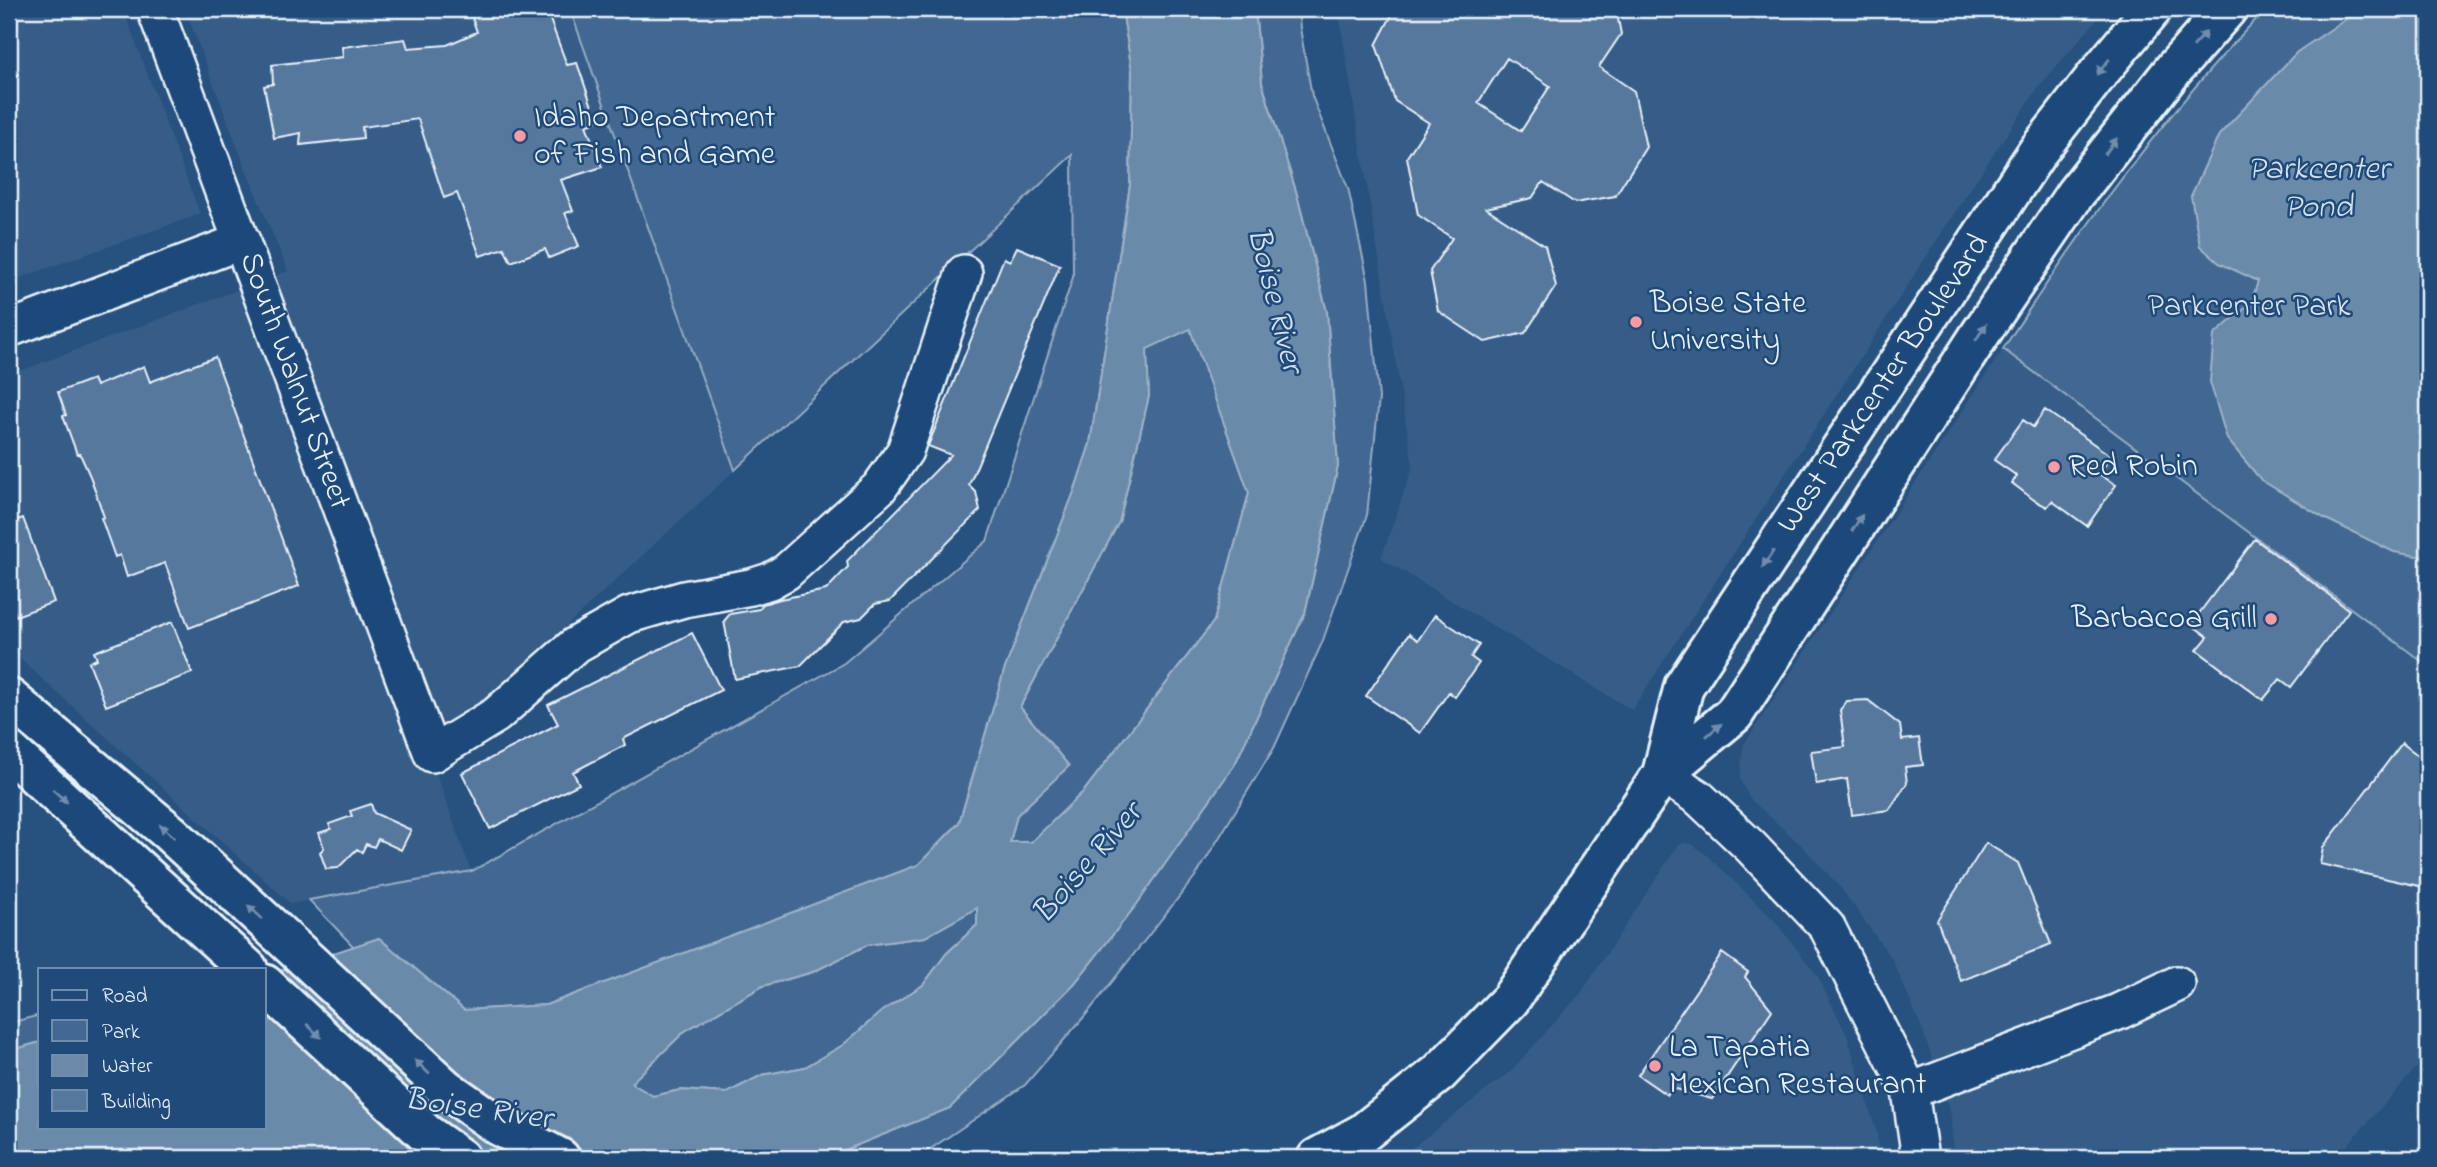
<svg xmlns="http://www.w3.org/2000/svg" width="2437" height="1167" viewBox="0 0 2437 1167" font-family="'Indie Flower',sans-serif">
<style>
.built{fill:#355d88}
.green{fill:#436891;stroke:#96acc4;stroke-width:2}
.water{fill:#6b8aaa;stroke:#9db3c9;stroke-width:2;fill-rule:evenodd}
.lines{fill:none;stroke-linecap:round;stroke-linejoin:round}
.stream{stroke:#9db3c9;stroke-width:7}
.building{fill:#57789d;stroke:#e8f1f8;stroke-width:2;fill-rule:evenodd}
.minor-casing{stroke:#e8f1f8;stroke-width:40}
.major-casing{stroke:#e8f1f8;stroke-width:44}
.minor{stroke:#1f4a7a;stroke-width:35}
.major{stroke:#1f4a7a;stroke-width:38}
.oneway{fill:#6f8dac}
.poi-dot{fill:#ff9aa2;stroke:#1f4a7a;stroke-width:2.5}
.labels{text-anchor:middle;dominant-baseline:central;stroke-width:5;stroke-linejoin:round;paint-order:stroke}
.poi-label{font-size:32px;fill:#e8f1f8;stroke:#1f4a7a;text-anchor:start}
.park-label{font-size:32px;fill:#d8e3ee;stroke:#1f4a7a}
.street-label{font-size:32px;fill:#e8f1f8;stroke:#1f4a7a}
.water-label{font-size:33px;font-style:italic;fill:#d5e2ec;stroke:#1f4a7a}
</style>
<rect width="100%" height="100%" fill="#27517f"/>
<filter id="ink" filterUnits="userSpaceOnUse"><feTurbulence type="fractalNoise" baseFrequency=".0143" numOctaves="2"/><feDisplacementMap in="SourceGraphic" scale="14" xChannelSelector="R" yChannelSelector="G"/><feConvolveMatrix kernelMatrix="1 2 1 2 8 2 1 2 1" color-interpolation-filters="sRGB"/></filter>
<g filter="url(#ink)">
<path class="built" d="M9,9H123L200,214L9,282Z
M185,9H570L735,470L429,753L471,871L291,904L9,649V375L288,271L250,180Z
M1338,9H2106L2038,88L1978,177L1632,710L1381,558L1413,466Z
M2003,349L2428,666V1055L2336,1158H1953L1951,1116L1923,1031L1892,959L1840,887L1801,845L1750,799L1740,780L1743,746Z
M1685,843L1692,844L1707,855L1774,920L1817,975L1847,1035L1877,1134L1880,1158H1399L1511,1071L1581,993L1678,845Z"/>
<path class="green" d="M570,9H1122L1132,71L1130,185L1090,444L1074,492L1004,671L959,823L918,865L546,1005L464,1010L379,939L354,947L309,900L472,871L844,663L987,541L1073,277L1072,155L735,470Z
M1255,9H1298L1300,28L1312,96L1348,188L1368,281L1379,398L1367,515L1322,643L1274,748L1197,874L1089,1011L1025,1085L917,1158H825L950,1108L1074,984L1137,904L1235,764L1305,613L1338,466L1327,312L1296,191L1262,83Z
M2266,9H2428V666L2003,349C2082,228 2165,113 2266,9Z
M1190,328L1249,493L1214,621L1084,791L1031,843L1010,842L1017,815L1068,766L1020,707L1119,522L1149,396L1146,349Z
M977,908V925L946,954L923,985L882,1011L843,1045L805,1067L762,1075L727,1093L680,1090L653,1096L631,1083L685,1031L763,986L813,972L867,945L925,937Z
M40,1015V1042L9,1051V1023Z"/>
<path class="water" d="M1122,9H1255L1262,83L1296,191L1327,312L1338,466L1305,613L1235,764L1137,904L1074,984L950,1108L825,1158H172L129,1151L94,1158H9V1051L40,1042V1127H264V976L379,938L464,1010L546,1005L918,865L959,823L1004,671L1074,492L1090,444L1130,185L1132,71ZM1190,329L1249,493L1214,621L1084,791L1031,842H1010L1017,815L1069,766L1020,707L1119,522L1149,396L1147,349ZM977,908V925L946,954L923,985L882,1011L843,1045L805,1067L762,1075L727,1093L680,1090L653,1096L631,1083L685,1031L763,986L813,972L867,945L925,937Z
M2361,9H2428V558L2394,552L2324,518L2261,480L2227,439L2210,382L2214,335L2251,303L2258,281L2219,263L2200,246L2191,196L2219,135L2297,52Z"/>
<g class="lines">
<path class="stream" d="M2427,1158L2428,1157"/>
</g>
<path class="building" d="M469,9H546L567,65L577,63L597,121L586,125L602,167L561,180L573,211L565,213L579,246L549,258L545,249L511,262L504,248L480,256L457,193L444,198L418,119L362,127L363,138L300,145L301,133L274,138L264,86L273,84L272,65L343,57L342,47L405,39L408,48L447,45L477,32Z
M1395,9H1485L1498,17L1503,9H1616L1621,34L1599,67L1634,91L1646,147L1615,196L1575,203L1543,182L1532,198L1486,208L1545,246L1556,286L1525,333L1485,342L1438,311L1430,271L1452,238L1418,215L1407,157L1429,123L1395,101L1376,45ZM1507,58L1550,86L1521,131L1478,103Z
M1017,247L1060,265L969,485L976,492L980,510L890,601L875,604L861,618L844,622L800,666L735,679L724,621L730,614L759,609L763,604L780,599L826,590L848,567L847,561L951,455L928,446L1004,258L1010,261Z
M215,357L299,586L189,628L165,563L127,577L120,555L115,557L101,518L104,517L90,476L80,454H77L63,416L66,415L58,392L93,379L96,386L144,366L150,382Z
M2045,410L2111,456L2099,474L2116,485L2087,526L2052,501L2047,507L2034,500L2012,483L2017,476L1994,460L2023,420L2033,427Z
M23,518L54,602L16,616L9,596V523Z
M2255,539L2349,610L2291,687L2280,679L2263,700L2197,650L2208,637L2191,624Z
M1435,615L1479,645L1471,657L1479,663L1455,697L1449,692L1420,733L1366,696L1409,634L1418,640Z
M172,622L192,673L106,706L89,662L97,659L94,652Z
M692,633L721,690L623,739L625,745L573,772L579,784L490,829L462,773L558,724L548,705Z
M1868,700L1900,725L1902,740L1919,738L1923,765L1905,767L1907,783L1889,810L1852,815L1847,779L1816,784L1811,751L1845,747L1840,710L1847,701Z
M2402,743L2428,763V888L2320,864L2323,848Z
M371,804L374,813L411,830L401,850L378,839L374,847L366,844L362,852L357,849L338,868L326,869L320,852L324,848L319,833L331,829L329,824L352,816L350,811Z
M1986,843L2018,863L2051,944L1961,981L1937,920Z
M1722,953L1748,972L1745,977L1772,1010L1712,1099L1672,1088L1667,1095L1638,1075Z"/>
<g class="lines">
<g class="minor-casing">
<path id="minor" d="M155,9L432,754L496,715L574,646L629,615L684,599L751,587L770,581L786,572L879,488L905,451L964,273
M9,329L242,241
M1662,774L1699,798L1751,847L1827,927L1910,1091L1920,1158
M1910,1091L2118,1012L2177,984"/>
</g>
<g class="major-casing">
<path id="major" d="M9,698L170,833L445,1088L499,1126L560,1158
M9,751L248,969
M1662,774L1684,686L2038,151L2097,75L2152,9
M264,984L425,1133L460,1158
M1317,1158L1363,1133L1439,1073L1510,1000L1662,774L1734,714L1981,333L2075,194L2173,70L2227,9"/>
</g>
<use href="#minor" class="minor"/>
<use href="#major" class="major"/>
</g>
<defs><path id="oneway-solid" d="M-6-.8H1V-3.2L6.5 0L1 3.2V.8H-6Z" transform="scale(1.75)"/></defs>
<g class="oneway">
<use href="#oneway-solid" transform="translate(2200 39) rotate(-48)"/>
<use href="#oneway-solid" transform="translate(2103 67) rotate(129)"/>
<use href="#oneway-solid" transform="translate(2111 146) rotate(-53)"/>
<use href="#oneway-solid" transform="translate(1981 332) rotate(-57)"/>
<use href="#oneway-solid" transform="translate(1857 523) rotate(-57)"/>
<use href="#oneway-solid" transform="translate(1768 559) rotate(124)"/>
<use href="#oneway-solid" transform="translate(1714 730) rotate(-40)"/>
<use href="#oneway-solid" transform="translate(60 796) rotate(42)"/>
<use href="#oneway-solid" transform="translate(167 831) rotate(-138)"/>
<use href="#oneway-solid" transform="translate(255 912) rotate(-137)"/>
<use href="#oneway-solid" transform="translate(314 1031) rotate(43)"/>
<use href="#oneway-solid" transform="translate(422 1067) rotate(-137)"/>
</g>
</g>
<g class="poi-dot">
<circle cx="520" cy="136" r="7"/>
<circle cx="1636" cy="322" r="7"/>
<circle cx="2054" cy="467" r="7"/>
<circle cx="2271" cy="619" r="7"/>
<circle cx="1655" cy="1066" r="7"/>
</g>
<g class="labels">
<g class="poi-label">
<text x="534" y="118">Idaho Department<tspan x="534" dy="37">of Fish and Game</tspan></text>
<text x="1650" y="304">Boise State<tspan x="1650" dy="37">University</tspan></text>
<text x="2068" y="467">Red Robin</text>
<text x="2257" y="619" text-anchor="end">Barbacoa Grill</text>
<text x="1669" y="1048">La Tapatia<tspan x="1669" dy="37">Mexican Restaurant</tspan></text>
</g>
<g class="park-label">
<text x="2249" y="307">Parkcenter Park</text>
</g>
<g class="street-label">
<text transform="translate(294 381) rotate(70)">South Walnut Street</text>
<text transform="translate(1884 384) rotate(-56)">West Parkcenter Boulevard</text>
</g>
<g class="water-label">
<text x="2318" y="170">Parkcenter<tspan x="2318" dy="38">Pond</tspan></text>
<text transform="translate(1274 300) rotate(76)">Boise River</text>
<text transform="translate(1088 864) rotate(-49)">Boise River</text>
<text transform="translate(478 1110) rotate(8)">Boise River</text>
</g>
</g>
<rect width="2437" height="1167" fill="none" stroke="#1f4a7a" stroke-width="35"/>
<rect x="18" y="18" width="2402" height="1132" fill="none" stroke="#e8f1f8" stroke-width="2.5" filter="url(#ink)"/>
<rect x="38" y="968" width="228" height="161" fill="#1f4a7a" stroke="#6f8dac" stroke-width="2"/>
<rect x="52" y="990" width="35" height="10" fill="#1f4a7a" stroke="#6f8dac" stroke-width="2"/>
<text x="102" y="1002" font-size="21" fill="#e8f1f8">Road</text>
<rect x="52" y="1020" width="35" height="21" fill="#436891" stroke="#6f8dac" stroke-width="2"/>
<text x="102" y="1038" font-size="21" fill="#e8f1f8">Park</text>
<rect x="52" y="1055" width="35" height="21" fill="#6b8aaa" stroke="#6f8dac" stroke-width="2"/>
<text x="102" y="1072" font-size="21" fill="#e8f1f8">Water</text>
<rect x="52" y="1090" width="35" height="21" fill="#57789d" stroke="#6f8dac" stroke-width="2"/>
<text x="102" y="1108" font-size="21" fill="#e8f1f8">Building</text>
</svg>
